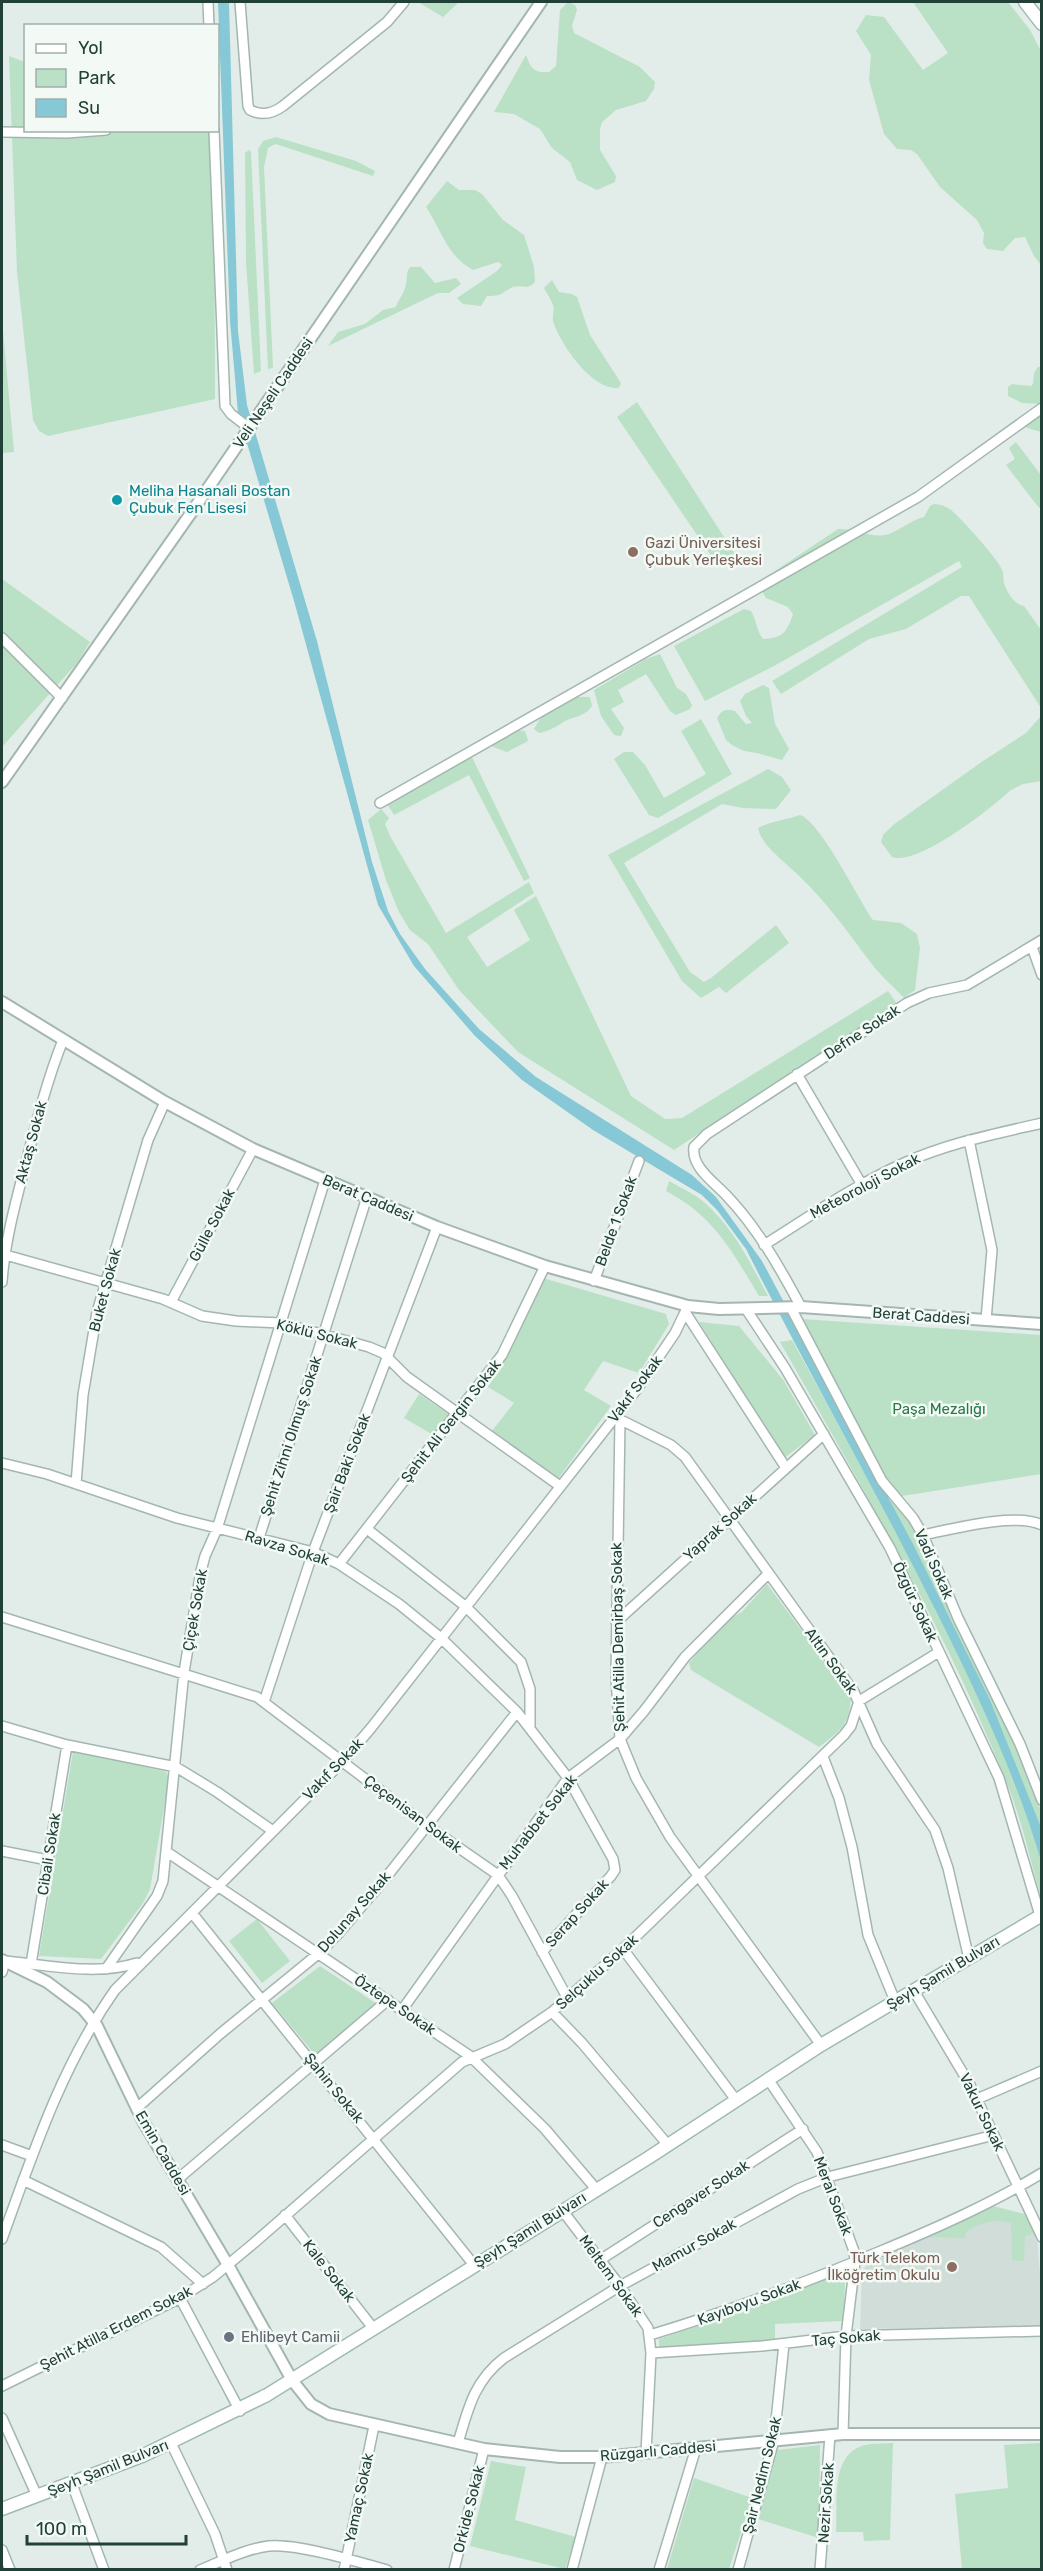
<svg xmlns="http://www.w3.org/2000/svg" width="1043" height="2571" viewBox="0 0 1043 2571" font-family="Rubik,sans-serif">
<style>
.built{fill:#d0ddd8}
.green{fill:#bae0c5}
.water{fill:#86c8d6}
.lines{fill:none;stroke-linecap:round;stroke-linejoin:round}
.minor-casing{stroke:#a4b6b0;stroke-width:12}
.tertiary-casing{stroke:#a4b6b0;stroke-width:14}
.secondary-casing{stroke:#a0bab1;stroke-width:15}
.minor{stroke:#fff;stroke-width:9}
.tertiary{stroke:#fff;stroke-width:10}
.secondary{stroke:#fff;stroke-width:12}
.culture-dot{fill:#0f9aa8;stroke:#f3faf6;stroke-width:2}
.education-dot{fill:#8d6e63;stroke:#f3faf6;stroke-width:2}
.worship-dot{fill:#6b7280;stroke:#f3faf6;stroke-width:2}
.labels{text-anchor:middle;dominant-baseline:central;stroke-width:5;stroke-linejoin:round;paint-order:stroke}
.street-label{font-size:15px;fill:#214038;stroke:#f3faf6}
.culture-label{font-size:15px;fill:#0d838f;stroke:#f3faf6;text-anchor:start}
.education-label{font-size:15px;fill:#785e54;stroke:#f3faf6;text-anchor:start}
.park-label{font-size:15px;fill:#287a49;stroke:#f3faf6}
.worship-label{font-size:15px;fill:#5b616d;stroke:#f3faf6;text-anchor:start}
</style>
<rect width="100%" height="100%" fill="#e2ede9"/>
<path class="built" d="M993,2206L1024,2214L1037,2233L1041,2290V2327L860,2329L862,2271L868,2263L906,2243Z"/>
<path class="green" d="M418,2H459L443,17Z
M568,2L575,5L577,10L572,26L574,33L640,67L655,82L654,89L646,101L616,110L602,122L600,129V150L616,176L615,182L597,190L577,180L570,162L552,148L540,129L514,114L494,112L526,55C531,69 534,73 549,72L556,66L560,10Z
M913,2H1008L1030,30L1041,51V265L1034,256L1025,237L1015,238L1003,251L987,249L983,243L984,233L977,220L940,187L917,154L911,150L897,149L884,134L869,80L871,55L856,31L866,15L884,17L923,70L948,53Z
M9,56L25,62L26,130L214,131L215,399L48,436L39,431L33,420L17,272Z
M276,137L356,161L375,171L373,176L285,147L275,144L268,148L264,167L273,368L268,369L258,149L263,141Z
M249,150L251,152L261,371L254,374L246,262L245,153Z
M447,181L459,190H475L482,194L503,220L524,235L534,267L535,282C527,291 523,284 513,287C500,293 504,296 487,296L481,306L463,304L457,298L497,271L502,265L498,262L473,270C447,256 442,231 426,207Z
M410,267H421L435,283L456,278L461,284L449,293H438L328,346L338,332L365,324L383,310L396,307C398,300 403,295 405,288C408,280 405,275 410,267Z
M552,280L559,292L572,294L577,297L590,335L619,380L621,384L618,388C592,390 562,346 554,324C551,317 555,311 553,305C551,299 547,294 544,288Z
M2,320L14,452L2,453Z
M1038,367H1041V404L1022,403L1008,396V387L1012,384L1031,386L1033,384L1034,373Z
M637,402L735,554L732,561L728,564L716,563L617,417Z
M1041,410V432L1027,428L1023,423Z
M1016,442L1041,475V506L1039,508L1006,465L1015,459L1009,448Z
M934,504C940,504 946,506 951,510C960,517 999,560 1002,570C1004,574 1003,579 1004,583C1007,593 1014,604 1024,606L1041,630V708L969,596H961L906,629L869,639L781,694L772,681L962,567L959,561L774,666L705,701L674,646L744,609L751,611C757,621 756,630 763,639C783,638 787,632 793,614L788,607L766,598L757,583L838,529C854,528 871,538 885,535C899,532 910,520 924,517L930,506Z
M2,579L90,642L77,663L2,747Z
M660,654L677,688L686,694L692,705L690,709L676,715L670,711L646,674L618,690L624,702L611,709L624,728L621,736L614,735L601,716L594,690L646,659Z
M763,685L769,688L775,724L789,749L782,760L757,753L744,751L732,745L726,740L717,718C722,710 725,709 735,711L746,724L752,723L746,716L740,701L745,694Z
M574,697H590L592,706C584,718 572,716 562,723C554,728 549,731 539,733L534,729L541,717Z
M1041,716V781L1023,784L1011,790C990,809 919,866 892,857L881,842L883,835L893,825L983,761L1026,733Z
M701,719L732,774L658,818L649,815L614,759L624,752H633L645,765L664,798L706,774L681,731Z
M514,730L525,731L528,741L507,752L493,747L492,742Z
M471,755L530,878L524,881L469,775L394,815L387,804Z
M768,769L782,777L791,790L776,809L743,808L722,804L624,863L690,972L704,982L711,978L776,925L789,943L726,993L719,987L701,998L682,981L608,855Z
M381,809L389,818L385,824L390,836L446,933L529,882L534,893L467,937L487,967L530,940L514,910L536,896L631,1096L665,1119L682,1118L888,991L897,1004L674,1150L518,1052L459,990L428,944L410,930L399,912L386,880L368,820Z
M800,815C821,822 858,899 873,920L901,923L917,934L920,948L915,990L904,998C895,988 884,979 875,968C848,933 829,904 796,873C784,861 761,845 758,828C771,821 786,820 800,815Z
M669,1181C681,1188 695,1194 705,1203C733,1227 751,1264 768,1296H759C732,1251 714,1216 666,1191Z
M543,1278L666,1314L669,1324L639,1373L603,1361L584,1390L611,1406L558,1479L491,1432L514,1403L488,1387L512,1348Z
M802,1319L1041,1335V1474L896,1497Z
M699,1322L739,1326L784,1381L815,1435L784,1458Z
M792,1340L882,1505L895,1499L915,1528L1022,1759L1041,1811V1897C1030,1860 1022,1820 1007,1784C946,1629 861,1486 780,1342Z
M419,1394L450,1415L435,1436L404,1418Z
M767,1584L851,1697C849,1726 841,1730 819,1747L691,1670L689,1663L724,1622L742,1612Z
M77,1750L166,1772L169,1779L150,1889L143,1903L101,1959L39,1956L73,1752Z
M257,1919L290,1961L262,1983L229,1941Z
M320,1966L377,2004L316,2056L272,2003Z
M993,2206L1024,2214L1037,2233L1025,2236L1024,2261L1012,2260L1011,2223C996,2218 979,2223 966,2232L965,2238L927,2237Z
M845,2272L844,2321L775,2324V2340L659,2350V2339L764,2304Z
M893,2443L890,2540L864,2541L863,2532H836C838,2504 829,2454 865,2445C874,2443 884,2444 893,2443Z
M1041,2443V2569H962L955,2494L1008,2488L1004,2445Z
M820,2445L819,2538L758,2519L777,2450Z
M491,2461L526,2467L515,2520L576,2537L565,2569L470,2546Z
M694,2478L752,2498L729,2569H667Z"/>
<path class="water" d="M218,2H229L238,331L247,405L317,641L372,862L388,911L400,934L425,969L479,1029L536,1077L692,1175L716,1197L762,1261L913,1544L990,1700L1040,1825L1041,1861C1016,1776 978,1695 938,1615C877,1492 808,1372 746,1249L717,1210L702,1195L593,1130L522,1080L475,1036L414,966L378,905L294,601L238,413L230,321Z"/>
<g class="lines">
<g class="minor-casing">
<path id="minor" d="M208,2L209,26
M240,2L248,106L250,110C262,116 272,114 283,106L387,22L404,2
M214,130L225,406L231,414L249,428
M2,132L67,133L106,130
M2,638L62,698
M380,803L918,497L1042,408
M1032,947L1042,975
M797,1074L862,1185
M969,1140L992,1250L986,1320
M764,1245C810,1216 855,1185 904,1163C948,1143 995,1134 1042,1123
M2,1254L163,1299L202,1316L236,1321L281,1323L369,1347L383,1353L407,1377L560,1486
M594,1281L639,1161
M2,1282C5,1239 17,1197 28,1155C38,1116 48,1078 63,1040
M171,1302L253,1149
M801,1307C780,1268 757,1227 726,1195C714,1182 691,1167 694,1147L707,1134L907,1003L929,993L967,985L1042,940
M791,1308L882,1481L913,1518L923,1535L958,1618L1020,1744L1042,1800
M746,1309L785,1368L890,1548L999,1778L1041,1919
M685,1312L786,1468
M617,1418L671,1445L685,1457L854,1692L877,1744L935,1830L948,1868L969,1959
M620,1419L616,1677L620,1739L636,1778L670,1837L821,2045
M2,1463L47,1474L177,1518L313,1552L339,1564L399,1604L441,1638L517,1712L568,1778L613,1859L615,1870L611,1876L542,1952
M76,1484L83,1395L97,1312L148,1140L165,1102
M367,1529L465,1606L521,1662L530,1689V1728
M923,1535C952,1529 1016,1512 1042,1525
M259,1538L367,1197
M339,1564L502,1355L545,1266
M2,1617L257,1697L426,1825L498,1875L512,1896L568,1999
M616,1622L824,1434
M264,1702L313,1552L437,1227
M2,1726L67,1745L176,1767L217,1792L273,1831
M823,1757L839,1798L852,1847L868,1935L895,2001
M2,1851L48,1860
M167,1852L470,2056L545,2129L596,2189
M192,1913L474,2265
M623,1949L736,2100
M31,1964L67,1745
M106,1969L157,1896L163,1881L184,1672L201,1571L205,1556L217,1529L325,1180
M2,1972L5,1961C47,1965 96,1976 137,1963
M914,1991L970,2085L1042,2237
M402,2010L568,1778L620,1739L644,1711L685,1657L768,1574
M552,2012L582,2043L668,2145
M768,2079L817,2152L854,2251L855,2262L846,2336L843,2434
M977,2099L1042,2071
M137,2108L220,2034L318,1954L337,1935L384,1880L517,1712
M2,2145L32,2156
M178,2179L388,2000
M23,2180L161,2247L203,2284
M562,2210L620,2286L648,2328L651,2353L646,2453
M285,2215L373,2328
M2,2239C33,2153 62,2065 115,1990L343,1761L371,1728L637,1389L675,1333L688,1306
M600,2260L803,2129
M180,2298L240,2411
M650,2335C729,2311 805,2283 881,2251C936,2228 991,2204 1042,2173
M651,2353L762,2346L846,2336L1042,2331
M2,2386L180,2298L213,2277L254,2243L462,2062L505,2044L552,2012L623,1949L844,1735L851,1726L859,1701L939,1652
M2,2418L37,2496
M171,2443L215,2534L227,2570
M458,2443C468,2409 474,2381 504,2358L620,2286L798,2189L828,2177L994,2135
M72,2484L104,2570
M2,2550L10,2570
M200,2570C222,2561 245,2549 269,2546C297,2543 358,2562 387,2570
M344,2570L374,2426
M454,2570L484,2449
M572,2570L602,2457
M659,2570L696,2448
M738,2570L774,2440L784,2344
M820,2570L830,2435"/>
</g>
<g class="tertiary-casing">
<path id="tertiary" d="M2,782L191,513L541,2
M2,1002L165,1102L253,1149L437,1227L545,1266L688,1306L719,1309L801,1307L1042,1324
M2,1960L47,1982L83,2009L97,2026L144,2123L228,2265L292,2380L311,2404L329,2414L484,2449L560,2457H602L843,2434H1042"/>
</g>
<g class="secondary-casing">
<path id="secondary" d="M1025,2L1042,24
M2,2509L142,2456L267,2395L648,2158L821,2045L1042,1915"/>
</g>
<use href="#minor" class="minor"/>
<use href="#tertiary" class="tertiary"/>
<use href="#secondary" class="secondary"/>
</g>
<circle class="culture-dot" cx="117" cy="500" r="6"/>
<g class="education-dot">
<circle cx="633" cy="552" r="6"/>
<circle cx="952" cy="2267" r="6"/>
</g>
<circle class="worship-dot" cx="229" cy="2337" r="6"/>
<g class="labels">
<g class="street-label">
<text transform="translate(273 393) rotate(-56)">Veli Neşeli Caddesi</text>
<text transform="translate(862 1032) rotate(-33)">Defne Sokak</text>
<text transform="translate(31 1142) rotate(-75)">Aktaş Sokak</text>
<text transform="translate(865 1186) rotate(-28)">Meteoroloji Sokak</text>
<text transform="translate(368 1198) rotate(23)">Berat Caddesi</text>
<text transform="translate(616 1221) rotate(-70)">Belde 1 Sokak</text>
<text transform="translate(212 1225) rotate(-62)">Gülle Sokak</text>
<text transform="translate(105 1290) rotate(-75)">Buket Sokak</text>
<text transform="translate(921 1316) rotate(4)">Berat Caddesi</text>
<text transform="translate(317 1334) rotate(14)">Köklü Sokak</text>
<text transform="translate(635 1389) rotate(-53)">Vakıf Sokak</text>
<text transform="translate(451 1421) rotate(-52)">Şehit Ali Gergin Sokak</text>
<text transform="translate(291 1436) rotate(-72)">Şehit Zihni Olmuş Sokak</text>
<text transform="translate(347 1463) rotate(-69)">Şair Baki Sokak</text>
<text transform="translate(720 1527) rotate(-42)">Yaprak Sokak</text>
<text transform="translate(287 1548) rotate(17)">Ravza Sokak</text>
<text transform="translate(934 1564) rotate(66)">Vadi Sokak</text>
<text transform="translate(915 1602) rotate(65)">Özgür Sokak</text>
<text transform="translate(195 1610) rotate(-80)">Çiçek Sokak</text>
<text transform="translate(618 1637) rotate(-91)">Şehit Atilla Demirbaş Sokak</text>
<text transform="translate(831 1661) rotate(54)">Altın Sokak</text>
<text transform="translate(333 1769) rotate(-46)">Vakıf Sokak</text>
<text transform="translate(413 1814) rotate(37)">Çeçenisan Sokak</text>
<text transform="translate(538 1822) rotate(-52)">Muhabbet Sokak</text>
<text transform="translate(49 1854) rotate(-81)">Cibali Sokak</text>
<text transform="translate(354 1912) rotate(-49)">Dolunay Sokak</text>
<text transform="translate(577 1913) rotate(-48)">Serap Sokak</text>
<text transform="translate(597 1972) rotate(-42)">Selçuklu Sokak</text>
<text transform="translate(943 1973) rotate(-31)">Şeyh Şamil Bulvarı</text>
<text transform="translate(395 2005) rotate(34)">Öztepe Sokak</text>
<text transform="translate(334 2088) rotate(51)">Şahin Sokak</text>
<text transform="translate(982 2112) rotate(64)">Vakur Sokak</text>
<text transform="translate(163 2153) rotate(60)">Emin Caddesi</text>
<text transform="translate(701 2194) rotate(-33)">Cengaver Sokak</text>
<text transform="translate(833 2196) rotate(69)">Meral Sokak</text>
<text transform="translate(530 2230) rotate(-32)">Şeyh Şamil Bulvarı</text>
<text transform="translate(694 2245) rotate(-29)">Mamur Sokak</text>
<text transform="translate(329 2271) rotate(52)">Kale Sokak</text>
<text transform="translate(611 2276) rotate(54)">Meltem Sokak</text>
<text transform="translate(749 2302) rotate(-20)">Kayıboyu Sokak</text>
<text transform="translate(116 2328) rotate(-27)">Şehit Atilla Erdem Sokak</text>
<text transform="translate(846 2338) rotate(-5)">Taç Sokak</text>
<text transform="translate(658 2451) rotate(-5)">Rüzgarlı Caddesi</text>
<text transform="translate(108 2468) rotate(-22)">Şeyh Şamil Bulvarı</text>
<text transform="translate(762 2475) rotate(-76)">Şair Nedim Sokak</text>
<text transform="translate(359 2498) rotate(-78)">Yamaç Sokak</text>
<text transform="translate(826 2503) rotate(-86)">Nezir Sokak</text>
<text transform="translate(469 2509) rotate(-76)">Orkide Sokak</text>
</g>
<g class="culture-label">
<text x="129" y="491">Meliha Hasanali Bostan<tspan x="129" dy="17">Çubuk Fen Lisesi</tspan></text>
</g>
<g class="education-label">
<text x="645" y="543">Gazi Üniversitesi<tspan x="645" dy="17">Çubuk Yerleşkesi</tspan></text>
<text x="940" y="2258" text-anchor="end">Türk Telekom<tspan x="940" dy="17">İlköğretim Okulu</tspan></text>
</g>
<g class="park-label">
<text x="939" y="1409">Paşa Mezalığı</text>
</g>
<g class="worship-label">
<text x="241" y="2337">Ehlibeyt Camii</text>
</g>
</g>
<rect width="1043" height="2571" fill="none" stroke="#214038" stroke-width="6"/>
<rect x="24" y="24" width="195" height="108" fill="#f3faf6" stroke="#9fb0aa" stroke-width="1.5"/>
<rect x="36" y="44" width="30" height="9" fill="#ffffff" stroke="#9fb0aa" stroke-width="1.5"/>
<text x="78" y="54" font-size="18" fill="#214038">Yol</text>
<rect x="36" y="69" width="30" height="18" fill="#bae0c5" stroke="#9fb0aa" stroke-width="1.5"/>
<text x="78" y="84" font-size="18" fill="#214038">Park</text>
<rect x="36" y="99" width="30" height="18" fill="#86c8d6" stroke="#9fb0aa" stroke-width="1.5"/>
<text x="78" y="114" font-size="18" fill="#214038">Su</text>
<path d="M27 2535v9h159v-9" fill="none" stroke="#214038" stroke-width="3"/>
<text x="36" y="2535" font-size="18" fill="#214038" stroke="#f3faf6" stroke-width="4.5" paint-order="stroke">100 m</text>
</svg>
